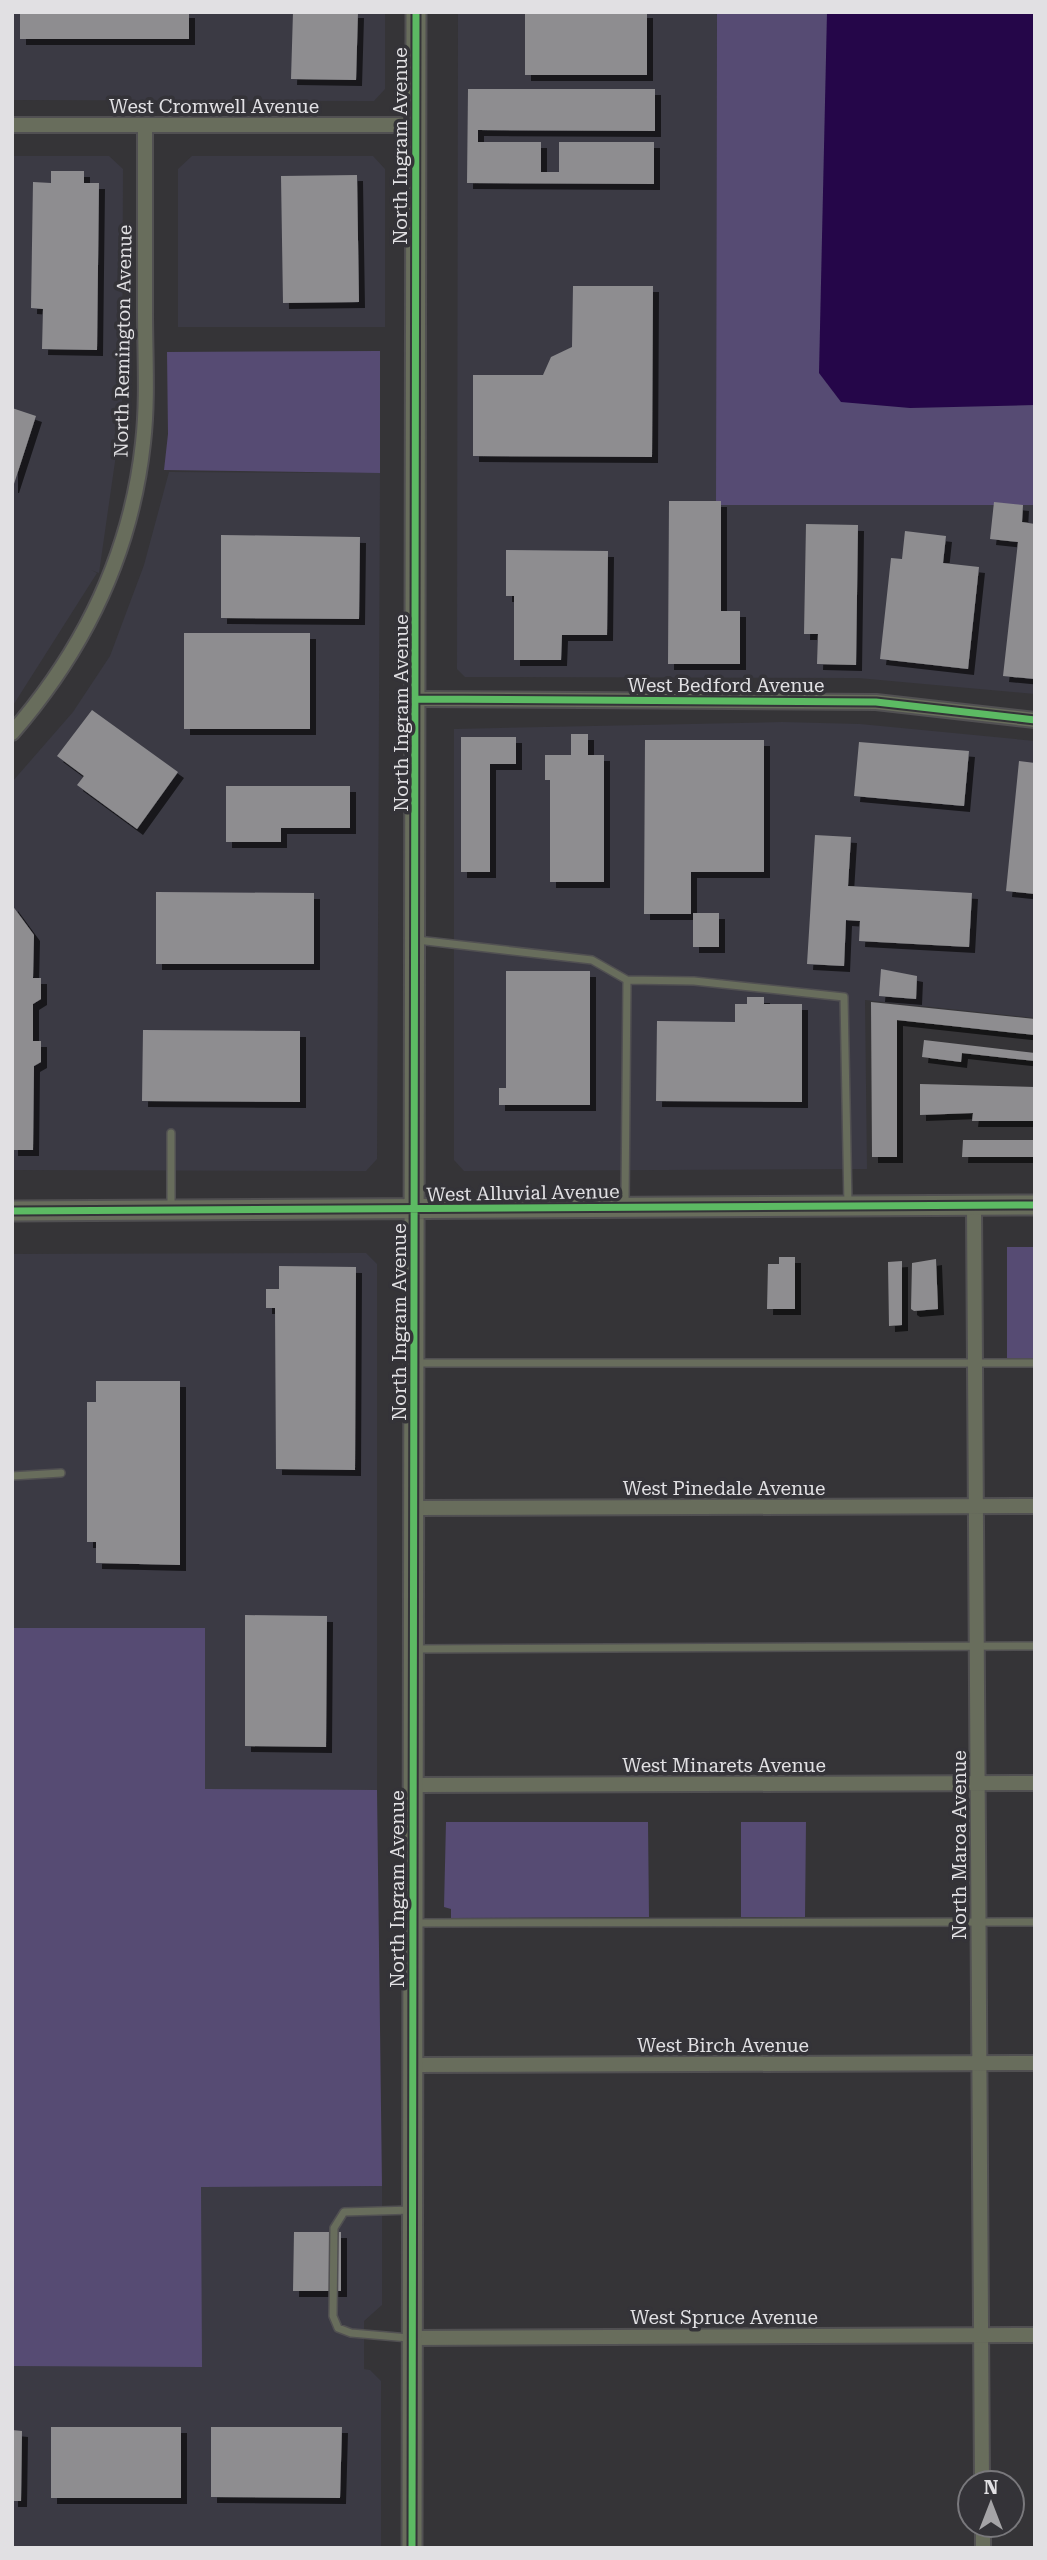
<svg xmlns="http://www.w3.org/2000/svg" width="1047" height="2560" viewBox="0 0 1047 2560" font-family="'Roboto Serif',serif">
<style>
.built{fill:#3b3a44}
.green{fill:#564b73}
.water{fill:#250649}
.building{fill:#8e8d90;filter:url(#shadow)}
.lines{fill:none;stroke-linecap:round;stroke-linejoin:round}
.service-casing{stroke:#515052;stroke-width:10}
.minor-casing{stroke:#515052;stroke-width:18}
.tertiary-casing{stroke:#515052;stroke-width:23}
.service{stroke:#686d5c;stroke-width:7}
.minor{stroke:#686d5c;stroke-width:14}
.tertiary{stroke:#686d5c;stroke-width:19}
.cycleway-casing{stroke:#343338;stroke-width:11}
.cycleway{stroke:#5cba63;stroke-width:7}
.labels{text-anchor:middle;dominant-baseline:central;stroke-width:7;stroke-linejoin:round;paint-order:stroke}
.street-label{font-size:19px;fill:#e1e0e3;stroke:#343338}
</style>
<defs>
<filter id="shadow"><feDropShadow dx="6" dy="6" stdDeviation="0" flood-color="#0009"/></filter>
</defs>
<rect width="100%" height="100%" fill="#353437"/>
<path class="built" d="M12,12H385V89L374,101L12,100Z
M458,12H717L716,504L1035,505V694L858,678L465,677L457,669Z
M12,156H109L123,169L122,413L99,573L91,570L97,573L12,707Z
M192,156H373L385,169V327H178V169Z
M169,472L380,473L377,1159L366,1171L12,1170V782L73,712L110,656L144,565Z
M782,722L860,724L1035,741V1018L865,1000L867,1169L464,1171L454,1160V729Z
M366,1253L377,1264V1790H205V1628H12V1254Z
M382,2186V2305L364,2321V2369L370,2370L381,2381V2548H12V2366L200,2187Z"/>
<path class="green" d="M717,12H1035V505H716Z
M380,351V473L164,470L168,434L167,352Z
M1007,1247H1035V1359H1007Z
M12,1628H205V1789L377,1790L382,2186L201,2187L202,2367L12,2366Z
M446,1822H648L649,1917L451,1918V1909L444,1907Z
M741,1822H806L805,1917H741Z"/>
<path class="water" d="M827,12H1035V405L910,408L841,402L819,373Z"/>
<path class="building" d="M20,12H189V39H20Z
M293,12H358L356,80L291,79Z
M525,12H647V75H525Z
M468,89H655V131L478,130V142H541V172H559V142H654V184L467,183Z
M51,171H84V183H99L97,350L42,349L43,309L31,308L33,182L51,183Z
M357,175L359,302L283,303L281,176Z
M573,286H653L652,457L473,456V375H543L551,357L572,347Z
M12,408L36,416L13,487H12Z
M669,501H721V611H740V664H668Z
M994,502L1023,505L1022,522L1035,524V679L1003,676L1018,542L990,539Z
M806,524L858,525L856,665L817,664L818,634H804Z
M905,531L946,536L943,563L979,567L968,669L880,659L891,558L902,559Z
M221,535L360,537L359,619L221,618Z
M506,550L608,551L607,635H562L561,660H514V596H506Z
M184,633H310V729H184Z
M92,710L178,772L137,829L77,785L84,776L57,756Z
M571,734H588V755H604V882H550V780H545V755H571Z
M461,737H516V764H490V872H461Z
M645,740H764V872H691V914H644Z
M859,742L969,751L964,806L854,796Z
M1019,761L1035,763V894L1006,891Z
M226,786H350V828H281V842H226Z
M815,835L851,837L848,886L972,893L969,947L859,941L860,921L846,920L844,966L807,964Z
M156,892L314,893V964H156Z
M12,905L34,935L33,978H41V999L33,1004V1041H41V1062L34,1066L33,1150H12Z
M693,913H719V947H693Z
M881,969L917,976L916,999L879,996Z
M506,971H590V1105H499V1088H506Z
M747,997H764V1004H802V1102L656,1101L657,1021L735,1022V1004H747Z
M871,1002L1035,1019V1035L897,1020V1157H872Z
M143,1030L300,1031V1102L142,1101Z
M924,1040L1035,1053V1061L962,1053L961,1062L922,1057Z
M920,1084L1035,1087V1121H972L973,1113L920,1115Z
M963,1140H1035V1157H962Z
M779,1257H795V1309H767L768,1264H779Z
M936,1259L938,1309L914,1311L911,1309L912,1263Z
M902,1261V1325L889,1326L888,1262Z
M279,1266L356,1267L355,1470L276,1469L275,1308H266V1289H279Z
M96,1381H180V1565L96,1563V1542H87V1402H96Z
M245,1615L327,1616L326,1747L245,1746Z
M294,2232H341V2291H293Z
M51,2427H181V2498H51Z
M211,2427H342L340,2498L211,2497Z
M12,2430L22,2431L21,2501H12Z"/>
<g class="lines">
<g class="service-casing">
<path id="service" d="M417,940L592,960L627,980L694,981L844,997L848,1205
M625,1206L627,980
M171,1208V1133
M415,1363H1035
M12,1476L61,1473
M415,1649L1035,1646
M414,1923L1035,1922
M409,2338L351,2333L338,2328L333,2316L334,2228L344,2212L412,2210"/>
</g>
<g class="minor-casing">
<path id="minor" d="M12,125H417
M417,699L876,702L1035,720
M12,733C84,650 131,554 143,443C148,400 145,355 145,311C145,249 145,187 145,125
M974,1206L982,2483
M414,1508L1035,1506
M414,1785L1035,1783
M412,2065L1035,2063
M413,2338L1035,2335
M983,2525V2548"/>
</g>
<g class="tertiary-casing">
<path id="tertiary" d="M12,1211L1035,1205
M412,2548L416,12"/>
</g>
<use href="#service" class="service"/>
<use href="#minor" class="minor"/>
<use href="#tertiary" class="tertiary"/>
<g class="cycleway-casing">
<path id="cycleway" d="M417,699L876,702L1035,720
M12,1211L1035,1205
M412,2548L416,12"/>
</g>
<use href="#cycleway" class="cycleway"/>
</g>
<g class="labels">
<g class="street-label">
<text x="214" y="106">West Cromwell Avenue</text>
<text transform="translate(400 146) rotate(-90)">North Ingram Avenue</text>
<text transform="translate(123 341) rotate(-89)">North Remington Avenue</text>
<text x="726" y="685">West Bedford Avenue</text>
<text transform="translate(401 713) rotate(-90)">North Ingram Avenue</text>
<text transform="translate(523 1193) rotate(-1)">West Alluvial Avenue</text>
<text transform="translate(399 1322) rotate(-90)">North Ingram Avenue</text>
<text x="724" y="1488">West Pinedale Avenue</text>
<text x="724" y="1765">West Minarets Avenue</text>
<text transform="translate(959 1845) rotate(-90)">North Maroa Avenue</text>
<text transform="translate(397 1889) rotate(-90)">North Ingram Avenue</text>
<text x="723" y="2045">West Birch Avenue</text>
<text x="724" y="2317">West Spruce Avenue</text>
</g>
</g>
<rect width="1047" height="2560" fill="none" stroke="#e1e0e3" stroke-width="28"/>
<g transform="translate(991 2504)"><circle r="33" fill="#343338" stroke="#79787c" stroke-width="2"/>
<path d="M0-5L12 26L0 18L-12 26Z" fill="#a5a4a7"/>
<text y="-10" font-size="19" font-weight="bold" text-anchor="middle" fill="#e1e0e3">N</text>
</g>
</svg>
